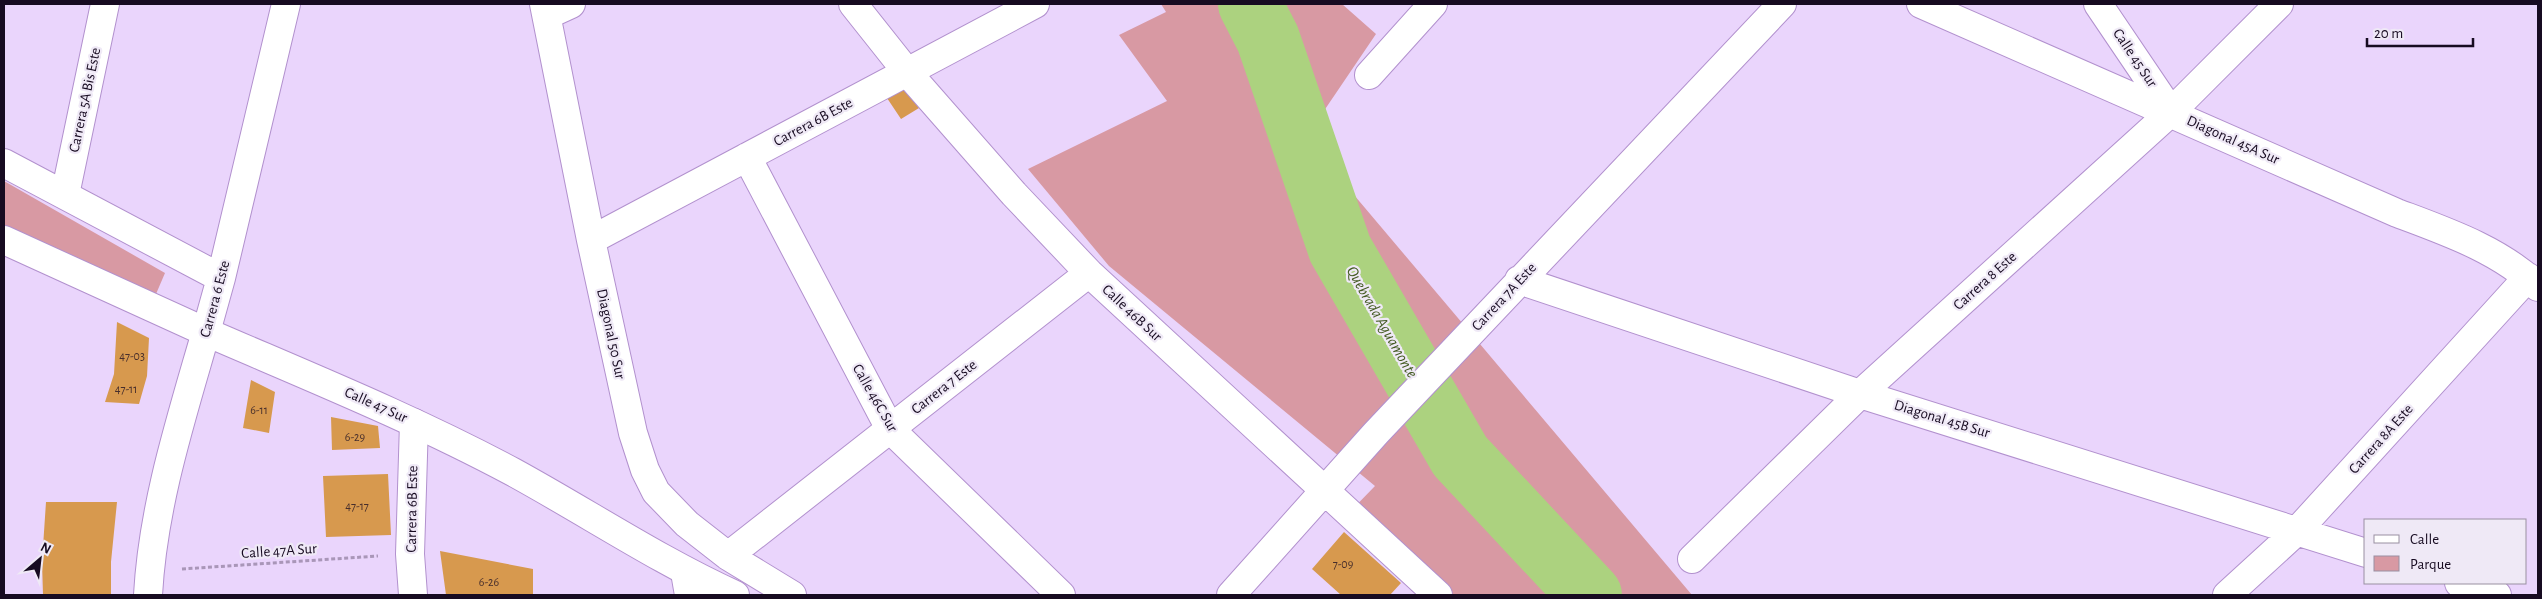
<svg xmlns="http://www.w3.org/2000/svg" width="2542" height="599" viewBox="0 0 2542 599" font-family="'Alegreya Sans',sans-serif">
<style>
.green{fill:#d899a3}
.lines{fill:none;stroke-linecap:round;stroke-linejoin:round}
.river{stroke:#acd27f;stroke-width:64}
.building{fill:#d7994e}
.street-casing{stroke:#b291ce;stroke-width:30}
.secondary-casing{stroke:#b291ce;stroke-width:30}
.path{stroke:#a996b8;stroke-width:3;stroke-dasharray:4 2.5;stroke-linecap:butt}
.street{stroke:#fff;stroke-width:28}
.secondary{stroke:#fff;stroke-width:28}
.labels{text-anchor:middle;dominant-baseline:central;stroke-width:4.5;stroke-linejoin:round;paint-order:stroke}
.number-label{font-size:12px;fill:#472e2c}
.street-label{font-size:15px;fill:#170b21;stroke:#efe9f6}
.water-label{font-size:16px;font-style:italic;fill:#425a21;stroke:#efe9f6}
</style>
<rect width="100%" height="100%" fill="#ead5fc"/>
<path class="green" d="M1161,4H1342L1376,34L1313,127L1327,163L1692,595H1417L1340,522L1375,486L1109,266L1028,169L1167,101L1119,35L1166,12Z
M4,181L165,273L156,294L4,225Z"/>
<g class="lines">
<path class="river" d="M1250,4L1268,39L1340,249L1460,456L1590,595"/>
</g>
<path class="building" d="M902,83L919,108L901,119L885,95Z
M117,322L149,338L147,376L139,404L105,402L114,374Z
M251,380L275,392L269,433L243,428Z
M331,417L378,426L380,448L332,450Z
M388,474L391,535L326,537L323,476Z
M46,502H117L111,562V595H43L42,562Z
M1344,532L1401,583L1390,595H1341L1312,569Z
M440,551L533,569V595H446Z"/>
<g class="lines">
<g class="street-casing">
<path id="street" d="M544,4L591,240L633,433L645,470L656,492L687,524L728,556L792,595
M853,4L907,72L1014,194L1089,273L1438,595
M1921,4L2397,213C2445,231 2501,250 2538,287
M2098,4L2171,112
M547,15L571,4
M1369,75L1433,4
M747,157L890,429L1061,595
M4,163L221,278
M65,195L105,4
M4,240L206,332L221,278L286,4
M591,240L1035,4
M1519,280L1860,394L2366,553
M728,556L1089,273
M1692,559L1860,394L2171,112L2279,4
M685,572L689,595
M2459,583L2497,595
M413,595L410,554L414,423
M1231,595L1376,433L1782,4
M2227,595L2297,531L2528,277"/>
</g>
<g class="secondary-casing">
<path id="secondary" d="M148,595C153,505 181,419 206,332C310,377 414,419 513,472C588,513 658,560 735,595"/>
</g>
<path class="path" d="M182,569L378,556"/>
<use href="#street" class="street"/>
<use href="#secondary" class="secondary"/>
</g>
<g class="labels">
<g class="number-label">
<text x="132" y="356">47-03</text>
<text x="126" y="389">47-11</text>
<text x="259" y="410">6-11</text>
<text x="355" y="437">6-29</text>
<text x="357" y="506">47-17</text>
<text x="1343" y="564">7-09</text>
<text x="489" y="582">6-26</text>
</g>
<g class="street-label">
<text transform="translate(2135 58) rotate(56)">Calle 45 Sur</text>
<text transform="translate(85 100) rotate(-78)">Carrera 5A Bis Este</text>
<text transform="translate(813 122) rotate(-28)">Carrera 6B Este</text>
<text transform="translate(2233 140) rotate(24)">Diagonal 45A Sur</text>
<text transform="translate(1985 281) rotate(-42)">Carrera 8 Este</text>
<text transform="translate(1504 297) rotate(-47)">Carrera 7A Este</text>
<text transform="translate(215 299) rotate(-75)">Carrera 6 Este</text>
<text transform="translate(1132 313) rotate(43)">Calle 46B Sur</text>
<text transform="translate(611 334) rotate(78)">Diagonal 50 Sur</text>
<text transform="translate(944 387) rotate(-38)">Carrera 7 Este</text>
<text transform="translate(875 398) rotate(60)">Calle 46C Sur</text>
<text transform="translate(376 405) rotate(24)">Calle 47 Sur</text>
<text transform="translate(1942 419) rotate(17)">Diagonal 45B Sur</text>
<text transform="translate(2381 439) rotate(-48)">Carrera 8A Este</text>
<text transform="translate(412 509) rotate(-89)">Carrera 6B Este</text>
<text transform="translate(279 551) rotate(-4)">Calle 47A Sur</text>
</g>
<g class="water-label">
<text transform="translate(1382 322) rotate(60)">Quebrada Aguamonte</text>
</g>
</g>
<rect width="2542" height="599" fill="none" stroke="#170b21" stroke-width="10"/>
<rect x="2364" y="519" width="162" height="65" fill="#efe9f6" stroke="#9990a1"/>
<rect x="2374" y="535" width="25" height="8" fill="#ffffff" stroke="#9990a1"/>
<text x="2410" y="544" font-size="15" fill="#170b21">Calle</text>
<rect x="2374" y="556" width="25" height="15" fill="#d899a3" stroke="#9990a1"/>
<text x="2410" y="569" font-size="15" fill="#170b21">Parque</text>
<g transform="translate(40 559) rotate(28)" stroke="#efe9f6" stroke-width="4" paint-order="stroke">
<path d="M0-4L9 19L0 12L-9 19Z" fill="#170b21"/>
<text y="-8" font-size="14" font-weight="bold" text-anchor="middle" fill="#170b21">N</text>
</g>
<path d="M2367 38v8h106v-8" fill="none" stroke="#170b21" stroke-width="2.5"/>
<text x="2374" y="38" font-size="15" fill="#170b21" stroke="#efe9f6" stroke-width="4" paint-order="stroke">20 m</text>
</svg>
